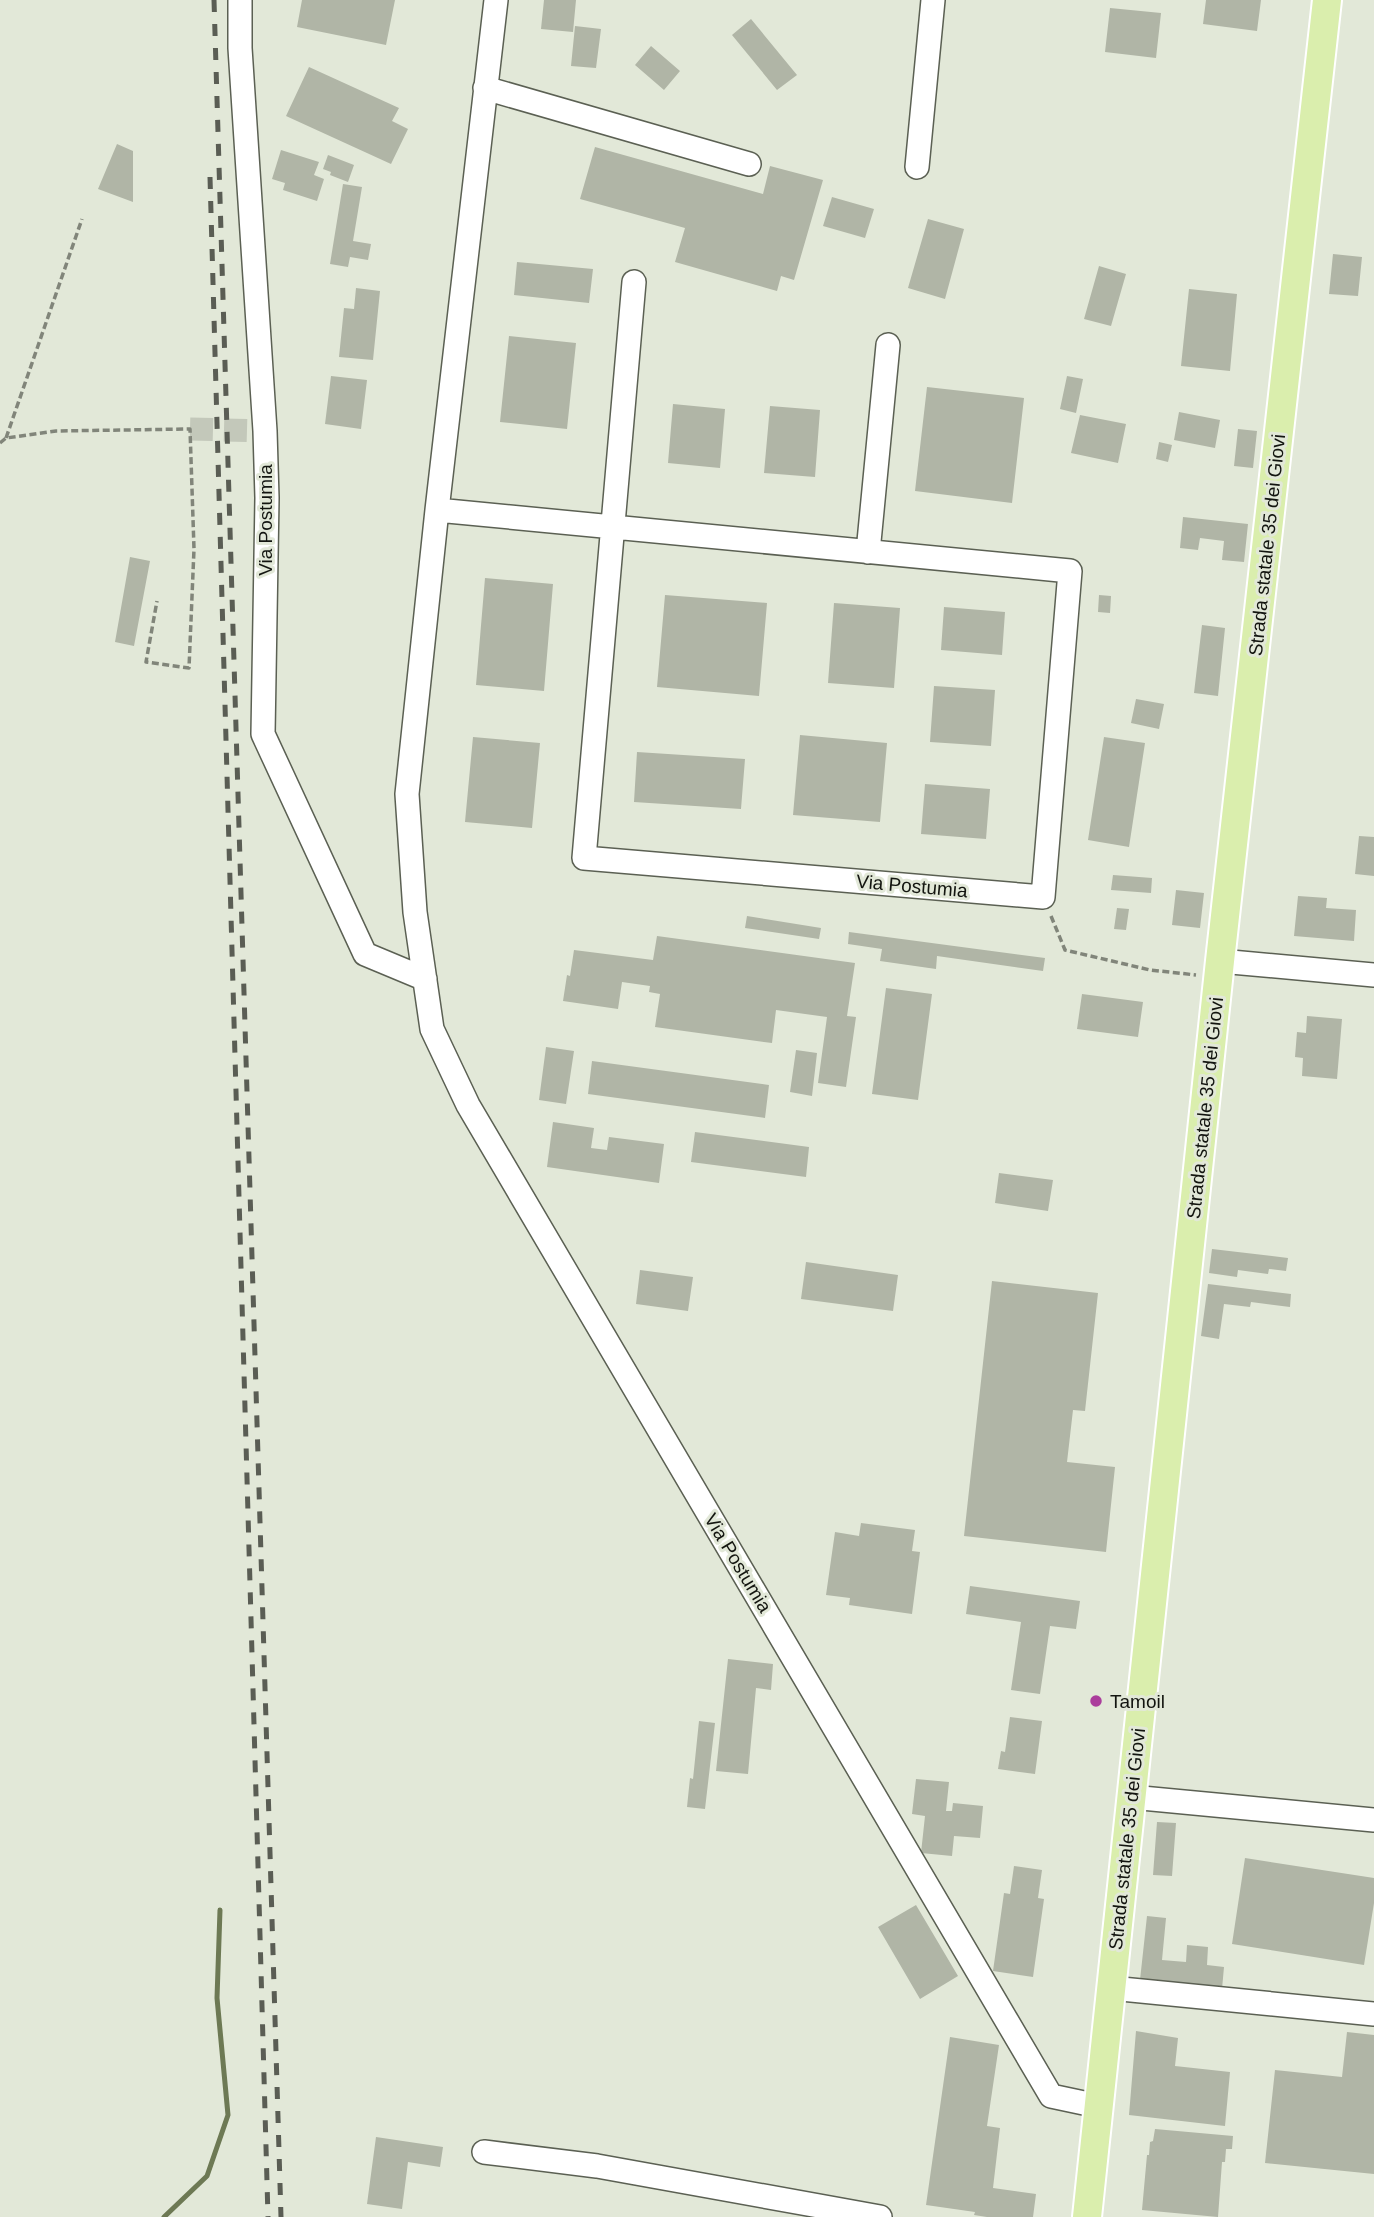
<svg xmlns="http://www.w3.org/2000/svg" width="1374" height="2217" viewBox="0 0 1374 2217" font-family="Arial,sans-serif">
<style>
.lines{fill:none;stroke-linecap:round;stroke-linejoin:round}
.stream{stroke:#6d7954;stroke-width:5}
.building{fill:#b0b5a6}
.minor-tunnel{stroke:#c3c8ba;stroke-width:23;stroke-dasharray:23 11;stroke-linecap:butt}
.minor-casing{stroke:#5b6053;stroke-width:26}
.major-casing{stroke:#fff;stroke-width:32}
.path{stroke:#81857a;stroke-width:3.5;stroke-dasharray:7 3.5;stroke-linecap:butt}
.minor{stroke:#fff;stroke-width:23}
.major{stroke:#daeead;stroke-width:28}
.rail{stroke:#5a5d54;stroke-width:5;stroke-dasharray:12 12;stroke-linecap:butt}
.poi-dot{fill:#ab3d9c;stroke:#e2e8d8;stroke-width:2.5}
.labels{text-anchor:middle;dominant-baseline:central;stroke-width:6;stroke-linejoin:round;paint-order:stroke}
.street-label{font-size:19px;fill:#131510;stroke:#e2e8d8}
.poi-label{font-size:19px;fill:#131510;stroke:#e2e8d8;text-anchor:start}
</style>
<rect width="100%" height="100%" fill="#e2e8d8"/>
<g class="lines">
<path class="stream" d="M164,2217L207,2176L228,2115L217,1998L220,1910"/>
</g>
<path class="building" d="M302,0H395L386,45L297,27Z
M544,0H576L573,32L541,29Z
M1206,0H1261L1257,31L1203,24Z
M1110,8L1161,13L1156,58L1105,52Z
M751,19L797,75L777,90L732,35Z
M575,26L601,29L596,68L571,66Z
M651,46L680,71L664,90L635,65Z
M309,67L399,108L392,121L408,129L391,164L286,116Z
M117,144L133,151V202L98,189Z
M595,147L763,194L770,166L823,180L794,280L781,276L777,291L675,262L685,228L580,199Z
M281,150L319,162L314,175L324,179L317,201L283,190L285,183L272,179Z
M328,155L354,165L348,182L330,175L331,172L323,169Z
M343,184L362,187L353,241L371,244L368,260L350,257L348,267L330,264Z
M832,197L874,209L865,238L823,226Z
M928,219L964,229L945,299L908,288Z
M1333,254L1362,257L1358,296L1329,294Z
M517,262L593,269L589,303L514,295Z
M1099,266L1126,274L1111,326L1084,319Z
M356,288L380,291L373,360L339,357L344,308L354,309Z
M1189,289L1237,294L1230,371L1181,366Z
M509,336L576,343L567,429L500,422Z
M331,376L367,380L361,429L325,424Z
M1067,376L1083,379L1076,413L1060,409Z
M927,387L1024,398L1012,503L915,491Z
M673,404L725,409L720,468L668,463Z
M770,406L820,410L815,477L764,473Z
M1179,412L1220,420L1215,448L1174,440Z
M1080,415L1126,424L1118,463L1071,453Z
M1238,429L1257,431L1253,468L1234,466Z
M1159,442L1172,445L1168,462L1156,459Z
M1183,517L1248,524L1244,562L1222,560L1224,541L1200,538L1198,550L1180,548Z
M130,557L150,561L134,646L115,642Z
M485,578L553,584L544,691L476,685Z
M665,595L767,603L759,696L657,687Z
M1099,595L1111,596L1110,613L1098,612Z
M834,603L900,608L894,688L828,683Z
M944,607L1005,612L1002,655L941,650Z
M1202,625L1225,628L1218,696L1194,693Z
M934,686L995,690L991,746L930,742Z
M1136,699L1164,704L1159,729L1131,723Z
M800,735L887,743L880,822L793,815Z
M473,737L540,743L532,828L465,822Z
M1104,737L1145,743L1129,847L1088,840Z
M637,752L745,759L741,809L634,802Z
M925,784L990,789L986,839L921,834Z
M1359,836L1374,837V876L1355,874Z
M1113,875L1152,878L1151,893L1111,890Z
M1176,890L1204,893L1200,928L1172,925Z
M1298,896L1327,898L1326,908L1356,910L1354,941L1294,936Z
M1117,908L1129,909L1126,930L1114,929Z
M747,916L821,928L819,939L745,928Z
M849,932L1045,958L1043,971L937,956L936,969L880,961L882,949L848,944Z
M657,936L855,963L847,1016L856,1017L846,1087L818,1083L827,1017L776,1010L772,1043L655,1027L660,994L649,992L650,986L622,982L618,1009L563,1001L567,975L570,976L574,950L653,960Z
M886,988L932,994L918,1100L872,1094Z
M1082,994L1143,1002L1138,1037L1077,1029Z
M1307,1016L1342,1019L1337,1079L1302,1076L1303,1058L1295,1057L1297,1032L1306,1033Z
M546,1047L574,1051L566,1104L539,1100Z
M796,1050L817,1053L812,1096L790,1092Z
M592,1061L769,1085L765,1118L588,1094Z
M553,1122L594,1128L591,1148L607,1150L609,1137L664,1144L659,1183L547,1167Z
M695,1132L809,1147L806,1177L691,1162Z
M999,1173L1053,1180L1048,1211L995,1203Z
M1212,1249L1288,1258L1286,1271L1269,1269L1268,1274L1238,1270L1237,1277L1209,1273Z
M806,1262L898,1275L893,1311L801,1299Z
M640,1270L693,1277L688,1311L636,1304Z
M992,1281L1098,1293L1085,1411L1073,1410L1067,1462L1115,1467L1106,1552L964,1536Z
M1208,1284L1291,1294L1290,1307L1251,1302L1250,1307L1224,1304L1219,1339L1201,1336Z
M861,1523L915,1530L912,1551L920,1552L912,1614L849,1605L850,1598L826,1595L835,1532L859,1536Z
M970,1586L1080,1601L1076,1629L1050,1626L1040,1694L1011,1690L1021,1622L966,1614Z
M728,1659L773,1664L771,1690L756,1688L748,1774L716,1771Z
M1010,1717L1042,1721L1035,1774L998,1769L1001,1751L1005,1752Z
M699,1721L715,1723L705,1809L687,1807L690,1778L693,1779Z
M916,1779L949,1782L946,1811H952L953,1803L983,1806L980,1838L954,1836L952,1856L921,1853L925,1816L912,1814Z
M1157,1822L1176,1823L1172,1876L1153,1875Z
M1245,1858L1374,1878V1903L1364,1965L1232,1944Z
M1014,1866L1042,1870L1038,1898L1044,1899L1033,1977L993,1971L1004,1893L1010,1894Z
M916,1905L958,1976L920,1999L878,1927Z
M1147,1916L1166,1918L1162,1960L1186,1962L1187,1945L1208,1947L1207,1965L1224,1967L1222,1989L1140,1980Z
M1136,2031L1178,2038L1175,2066L1230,2072L1225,2126L1129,2115Z
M1347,2032L1374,2035V2174L1265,2163L1275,2070L1342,2077Z
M950,2037L999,2045L987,2126L1000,2128L993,2188L1036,2194L1033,2217H987L974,2215L975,2212L926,2205Z
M1155,2129L1233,2136L1232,2149H1226L1225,2162H1222L1218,2217L1142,2210L1147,2155H1149L1150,2142L1153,2141Z
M376,2137L443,2147L440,2167L408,2162L402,2209L367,2204Z"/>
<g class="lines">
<path class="minor-tunnel" d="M190,429L265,431"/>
<g class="minor-casing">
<path id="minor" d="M240,0V48L265,431L267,498L263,734L365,954L425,979
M496,0L437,510L407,794L415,912L432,1029L468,1105L1051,2096L1098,2106
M485,88L749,164
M917,167L933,0
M437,510L1070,571L1043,897L584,858L634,282
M868,552L888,345
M1220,961L1374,975
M1131,1797L1374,1820
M1111,1988L1374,2014
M484,2152L597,2166L880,2217"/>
</g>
<g class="major-casing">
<path id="major" d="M1087,2217L1220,961L1327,0"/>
</g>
<path class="path" d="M6,438L82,219
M0,443L6,438L56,431L190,429L194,549L189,668L146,662L157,601
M1051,916L1065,950L1150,970L1196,975"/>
<use href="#minor" class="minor"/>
<use href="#major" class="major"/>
<path class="rail" d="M214,0L281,2217
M210,177L268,2217"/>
</g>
<circle class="poi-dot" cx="1096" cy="1701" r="7"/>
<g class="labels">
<g class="street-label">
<text transform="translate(265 520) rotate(-90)">Via Postumia</text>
<text transform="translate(1267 545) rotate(-84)">Strada statale 35 dei Giovi</text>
<text transform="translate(912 886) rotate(5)">Via Postumia</text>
<text transform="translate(1205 1108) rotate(-84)">Strada statale 35 dei Giovi</text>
<text transform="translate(738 1563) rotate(59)">Via Postumia</text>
<text transform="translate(1127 1839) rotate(-84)">Strada statale 35 dei Giovi</text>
</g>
<g class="poi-label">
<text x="1110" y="1701">Tamoil</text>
</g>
</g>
</svg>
